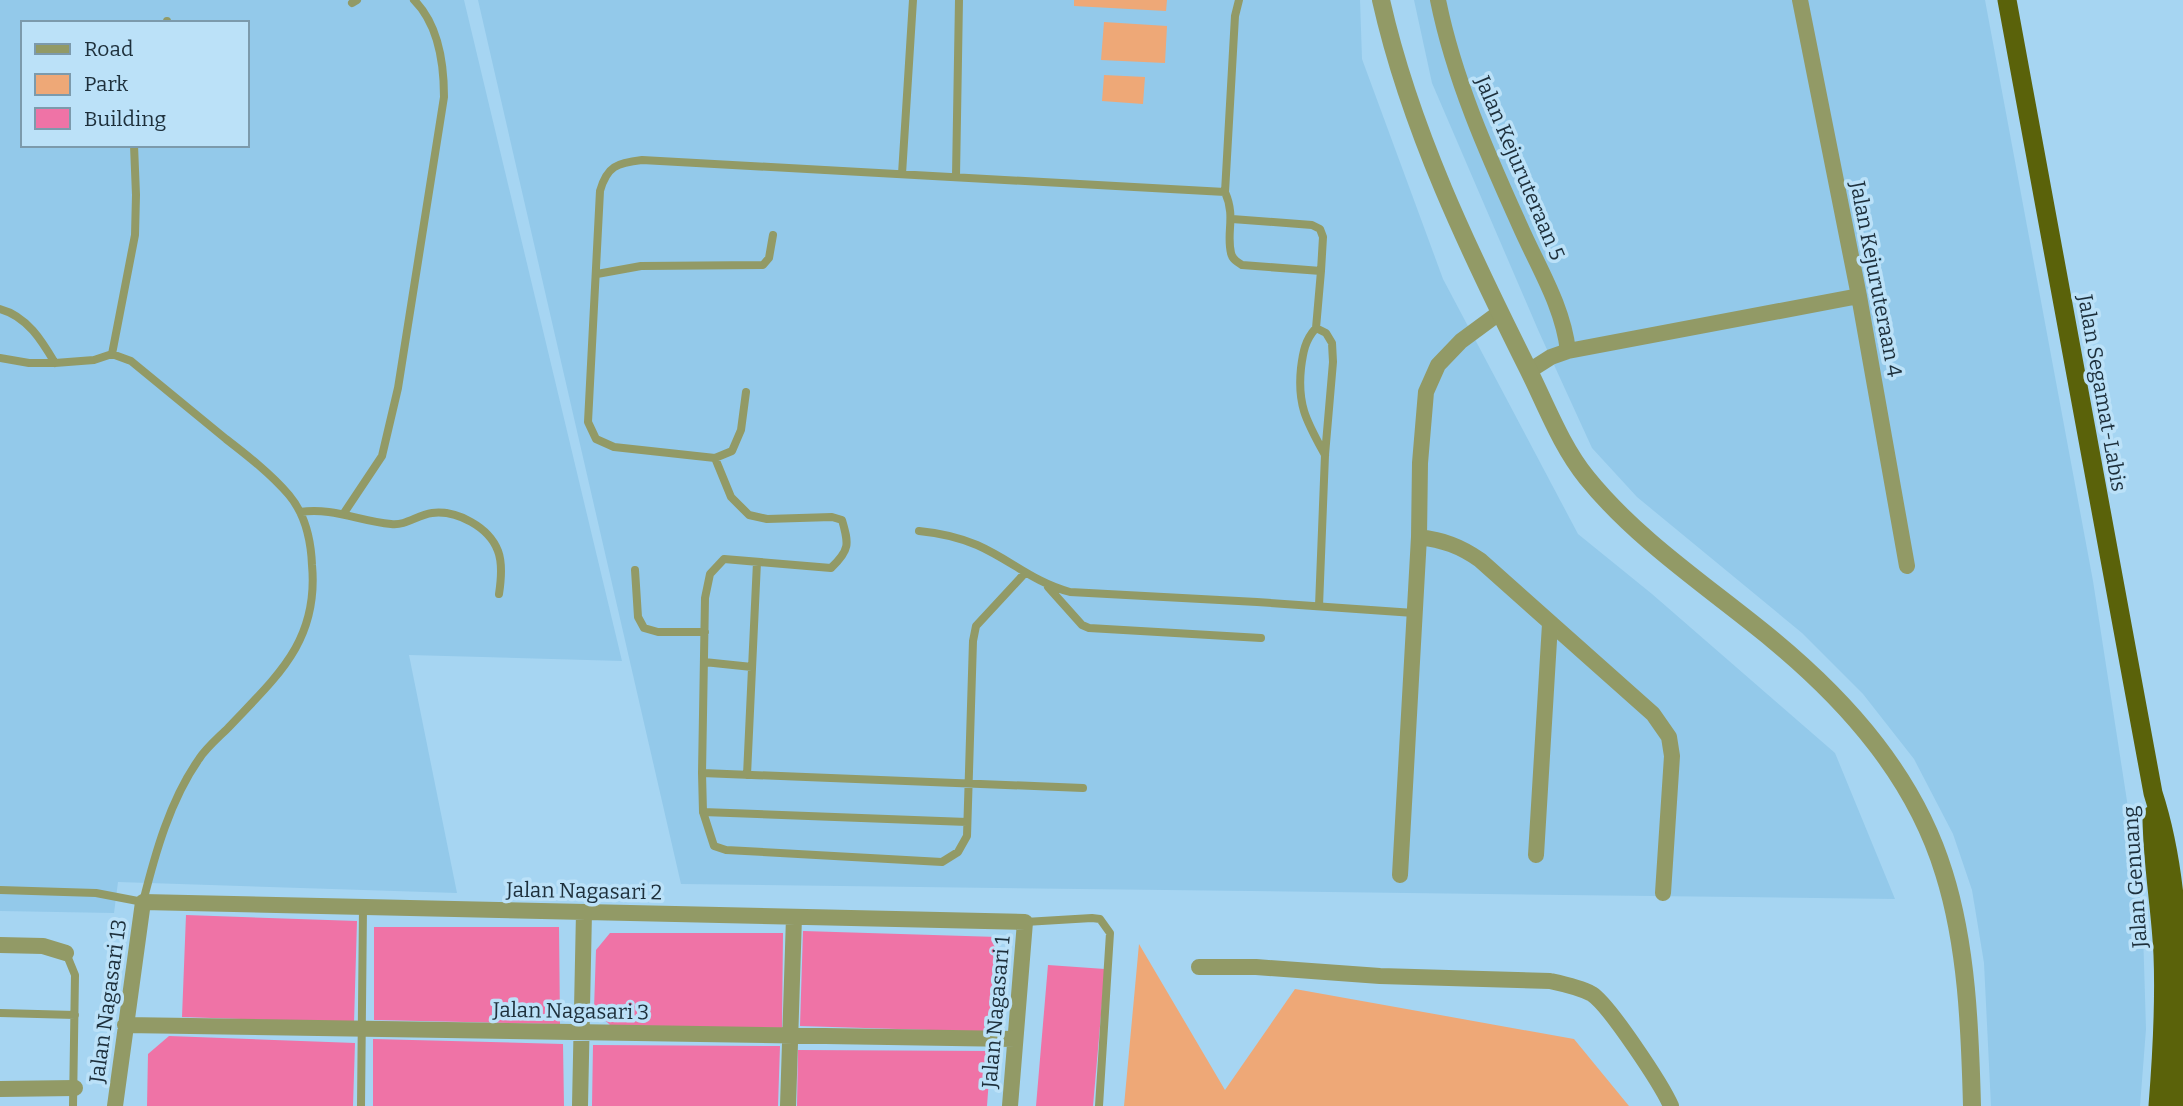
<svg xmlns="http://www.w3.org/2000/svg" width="2183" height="1106" viewBox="0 0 2183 1106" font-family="Bitter,serif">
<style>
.built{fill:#93c9ea;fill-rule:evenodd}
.green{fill:#eea877}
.building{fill:#ef73a6}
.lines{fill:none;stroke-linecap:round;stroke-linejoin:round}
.service{stroke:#929a66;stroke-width:8}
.minor{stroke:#929a66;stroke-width:16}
.tertiary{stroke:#929a66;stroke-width:18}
.trunk{stroke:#5a620a;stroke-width:19}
.labels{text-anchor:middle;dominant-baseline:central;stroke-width:7;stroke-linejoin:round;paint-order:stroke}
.street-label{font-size:21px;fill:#1d2f3b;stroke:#bbe1f8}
</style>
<rect width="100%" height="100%" fill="#a6d5f2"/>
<path class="built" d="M0,0H464L622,661L409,655L457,893L118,882L114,913L0,911ZM23,23H247V145H23Z
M478,0H1360L1362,59L1443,279L1578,534L1652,594L1835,753L1895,899L681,884Z
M1414,0H1985L2093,581L2142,898L2146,1029L2140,1106H1991L1984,963L1972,890L1953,834L1914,759L1863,694L1802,633L1637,497L1592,448L1539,332L1432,83Z"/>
<path class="green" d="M1074,0H1167L1166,11L1074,6Z
M1104,22L1167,26L1165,63L1101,60Z
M1104,75L1145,77L1143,104L1102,101Z
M1139,944L1225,1090L1295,989L1574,1039L1629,1106H1124Z"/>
<path class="building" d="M186,915L357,921L354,1023L182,1017Z
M374,927H559L560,1024L374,1020Z
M803,931L998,937L995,1032L800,1026Z
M610,933H783L782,1028L611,1026L594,1009L596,950Z
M1048,965L1105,969L1093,1106H1036Z
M169,1036L355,1043L353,1106H147L148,1054Z
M373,1039L563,1044L564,1106H373Z
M593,1045L780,1046L778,1106H592Z
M798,1050L991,1051L987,1106H797Z"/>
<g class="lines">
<path class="service" d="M1239,0L1235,16L1225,192C1236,217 1226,232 1231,253C1232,259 1237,262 1242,265L1321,271L1316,328
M352,3L357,0
M167,23V21
M902,174L913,0
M956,176L959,0
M1232,219L1312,225L1320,229L1323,237L1321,271
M597,274L641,266L763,265L769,258L773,235
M0,309C27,316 42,341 55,363
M112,354L135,235L136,195L134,145
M0,358L29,363H55L94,360L112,354L131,361C163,387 194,413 226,439C248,456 271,474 289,495C305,514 311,541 312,565C319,642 276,677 228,728C218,738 206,748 199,759C170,800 155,854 143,902L96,893L0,890
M746,392L741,430L732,451L715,458L614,447L596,439L588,422L600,191C607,166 617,163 642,160L1225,192
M715,458L731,497L749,515L767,519L832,517L842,520C849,544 850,550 831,568L724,559L710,574L705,598L702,773L703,812L714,846L726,850L942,862L958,852L967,836L973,641L976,626L1025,573
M300,512C332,507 359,521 391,524C406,526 417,515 432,513C457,510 489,527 498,551C503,564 501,581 499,594
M344,513L382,456L398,388L444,97C444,63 439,25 414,0
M919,531C940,533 958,537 977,545C1011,560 1033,582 1070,592L1257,602L1414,613
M635,570L638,617L644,628L658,632H705
M1048,587L1082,625L1089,628L1261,638
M1319,606L1325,455L1333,362L1332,343L1326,333L1316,328C1305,340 1303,352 1301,368C1297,406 1307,422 1325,455
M704,662L752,667
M702,773L1083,788
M747,775L757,562
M703,812L967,822
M1025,922L1092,918L1100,919L1110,933L1099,1106
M66,953L75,975L73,1106
M0,1013L75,1015
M361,1106L363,907"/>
<path class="minor" d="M1438,0C1454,79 1487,153 1520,226C1538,267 1563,306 1568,351
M1800,0L1859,296L1907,566
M1529,371L1551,357L1568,351L1859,296
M1419,537C1443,540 1460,546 1480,560L1653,714L1669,737L1672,756L1663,893
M1536,855L1550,624
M1400,875L1419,537L1420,463L1426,392L1438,365L1461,341L1499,313
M0,945L43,946L66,953
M1199,967H1256L1380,976L1550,981C1564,984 1579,987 1592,994C1609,1005 1662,1085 1671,1106
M125,1025L1015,1039
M0,1089L75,1088
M115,1106L143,902L1025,922L1010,1106
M580,1106L584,912
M788,1106L794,917"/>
<path class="tertiary" d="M1381,0C1410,129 1469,251 1528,369C1546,405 1561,446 1587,478C1638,541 1710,588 1773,640C1849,703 1915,778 1944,873C1967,946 1970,1030 1972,1106"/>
<path class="trunk" d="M2007,0L2153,793C2183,885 2183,1009 2174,1106
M2152,815C2152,862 2161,908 2163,955C2165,1005 2162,1056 2158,1106"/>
</g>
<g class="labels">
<g class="street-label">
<text transform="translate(1520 168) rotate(67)">Jalan Kejuruteraan 5</text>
<text transform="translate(1876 279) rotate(79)">Jalan Kejuruteraan 4</text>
<text transform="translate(2102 393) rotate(80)">Jalan Segamat-Labis</text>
<text transform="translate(2135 877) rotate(-94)">Jalan Genuang</text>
<text transform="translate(584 891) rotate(1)">Jalan Nagasari 2</text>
<text transform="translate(108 1001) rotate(-82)">Jalan Nagasari 13</text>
<text transform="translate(571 1011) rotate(1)">Jalan Nagasari 3</text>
<text transform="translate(996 1012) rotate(-85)">Jalan Nagasari 1</text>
</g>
</g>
<rect x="21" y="21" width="228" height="126" fill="#bbe1f8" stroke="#7c9aac" stroke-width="2"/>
<rect x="35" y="44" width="35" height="10" fill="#929a66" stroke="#7c9aac" stroke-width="2"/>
<text x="84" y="56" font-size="21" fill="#1d2f3b">Road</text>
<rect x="35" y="74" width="35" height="21" fill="#eea877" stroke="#7c9aac" stroke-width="2"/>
<text x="84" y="91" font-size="21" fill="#1d2f3b">Park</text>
<rect x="35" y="108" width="35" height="21" fill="#ef73a6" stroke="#7c9aac" stroke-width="2"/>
<text x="84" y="126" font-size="21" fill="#1d2f3b">Building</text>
</svg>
